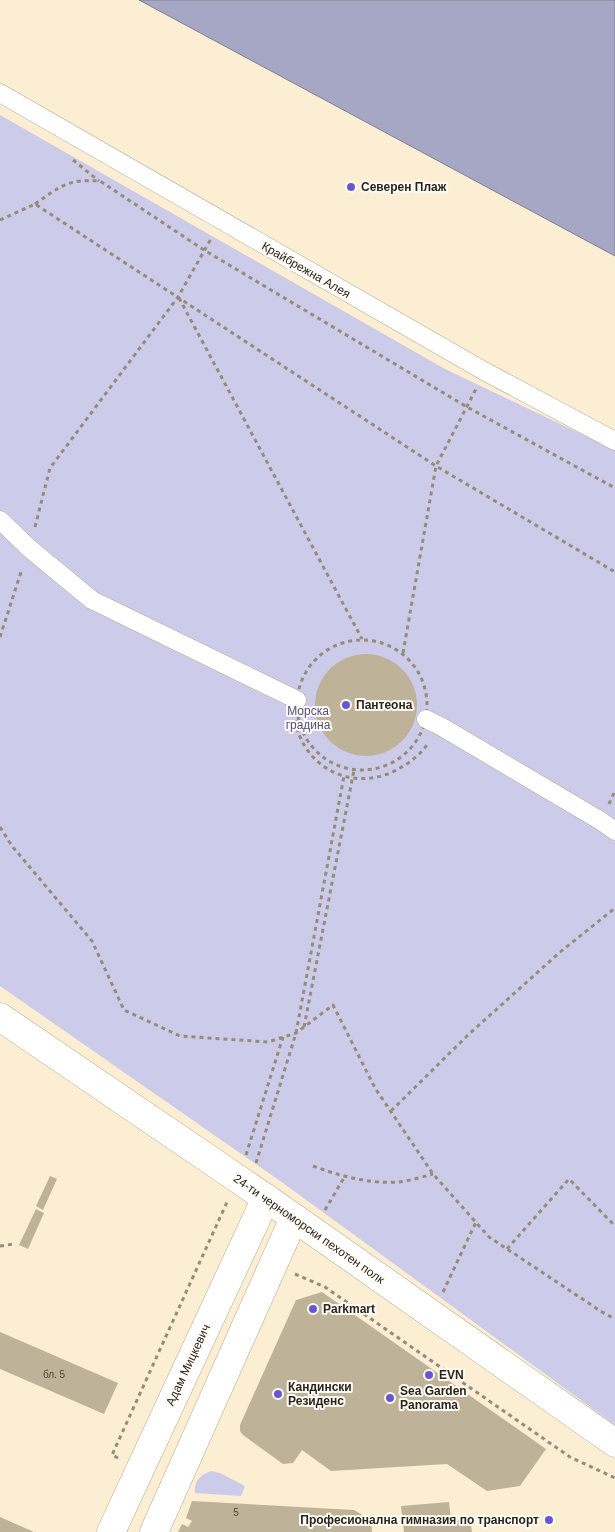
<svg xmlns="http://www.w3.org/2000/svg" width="615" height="1532" viewBox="0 0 615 1532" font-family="Helvetica,sans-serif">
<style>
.green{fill:#ccccea}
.water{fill:#a6a7c5;stroke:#818092}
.building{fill:#beb298}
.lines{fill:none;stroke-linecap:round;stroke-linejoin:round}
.pedestrian-casing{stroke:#b4a88f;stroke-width:19}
.tertiary-casing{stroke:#b4a88f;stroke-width:29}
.secondary-casing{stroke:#b4a88f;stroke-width:29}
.path{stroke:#968c7a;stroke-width:3;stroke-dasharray:4 4;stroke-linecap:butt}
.pedestrian{stroke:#fff;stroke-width:18}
.tertiary{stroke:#fff;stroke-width:28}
.secondary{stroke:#fff;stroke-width:28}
.poi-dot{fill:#6756cf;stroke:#fffcf7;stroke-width:2}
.labels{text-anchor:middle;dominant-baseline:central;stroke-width:4;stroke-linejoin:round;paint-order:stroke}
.number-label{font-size:10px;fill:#4f483a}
.poi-label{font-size:12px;font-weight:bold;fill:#2a251b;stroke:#fffcf7;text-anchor:start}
.street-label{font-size:12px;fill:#2a251b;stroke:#fffcf7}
.park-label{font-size:12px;fill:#504e7c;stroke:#fffcf7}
</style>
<rect width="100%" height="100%" fill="#fbeed3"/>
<path class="green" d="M0,115L445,369L615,450V1425L283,1183L0,986Z
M211,1471L220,1473L243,1485L245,1487L241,1496L195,1493C194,1481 200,1475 211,1471Z"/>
<path class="water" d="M139,0H615V256Z"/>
<path class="building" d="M315 705a51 51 0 1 1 102 0a51 51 0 1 1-102 0Z
M50,1176L57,1179L43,1210L36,1206Z
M36,1209L44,1213L28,1249L19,1245Z
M322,1292L546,1449L520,1486L487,1491L447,1464L331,1471L302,1450L293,1463L283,1464L243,1435L240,1431V1425L296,1300Z
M0,1332L118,1383L104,1414L0,1369Z
M192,1501L354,1510L371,1520L372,1532H178L182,1524L188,1527L192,1521L186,1518Z
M449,1502L451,1520L470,1519L472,1532H404L401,1506Z
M0,1517L34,1532H0Z"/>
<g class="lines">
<g class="pedestrian-casing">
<path id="pedestrian" d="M0,93L484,371L615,441
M0,520L29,548L92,600L297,700
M426,719L442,727L601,821L615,831"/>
</g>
<g class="tertiary-casing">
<path id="tertiary" d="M111,1532L266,1198
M154,1532L294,1218"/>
</g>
<g class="secondary-casing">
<path id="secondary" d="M0,1017L266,1198L615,1443"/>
</g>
<path class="path" d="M73,160L99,181
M35,204C61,186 67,179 100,181L204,250L467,407L615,488
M0,220L35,204L436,466L615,572
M179,298L362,639
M35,527L50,468L178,297L212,237
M0,637L22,569
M297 705a65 65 0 1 1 130 0a65 65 0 1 1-130 0Z
M403,653L436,466L476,389
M295,720C304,770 356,794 400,768C411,762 422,753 429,742
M609,804L615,791
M0,827L12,846L92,941L124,1010L180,1036L268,1042L296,1033L333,1005L375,1088L433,1174L489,1237L602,1312L615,1319
M304,1027L354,770
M391,1111L468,1035L559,953L615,908
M246,1155L283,1037
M256,1163L296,1033L344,776
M313,1166C340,1176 369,1184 398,1182C409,1181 422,1177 433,1174
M325,1210L345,1176
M0,1246L14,1244
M507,1249L569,1179L615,1226
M295,1274L325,1287L570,1457L615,1478
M443,1292L476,1222
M118,1458L112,1455L228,1200"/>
<use href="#pedestrian" class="pedestrian"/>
<use href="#tertiary" class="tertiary"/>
<use href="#secondary" class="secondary"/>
</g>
<g class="poi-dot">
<circle cx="351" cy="187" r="5"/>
<circle cx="346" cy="705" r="5"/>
<circle cx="313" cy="1309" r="5"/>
<circle cx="429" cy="1375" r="5"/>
<circle cx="278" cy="1394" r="5"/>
<circle cx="390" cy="1398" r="5"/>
<circle cx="549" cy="1520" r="5"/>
</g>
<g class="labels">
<g class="number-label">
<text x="54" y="1374">бл. 5</text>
<text x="236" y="1512">5</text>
</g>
<g class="poi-label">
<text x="361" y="187">Северен Плаж</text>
<text x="356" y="705">Пантеона</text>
<text x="323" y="1309">Parkmart</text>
<text x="439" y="1375">EVN</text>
<text x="288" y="1387">Кандински<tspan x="288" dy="14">Резиденс</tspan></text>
<text x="400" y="1391">Sea Garden<tspan x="400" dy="14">Panorama</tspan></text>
<text x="539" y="1520" text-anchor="end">Професионална гимназия по транспорт</text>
</g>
<g class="street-label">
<text transform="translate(306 270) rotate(30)">Крайбрежна Алея</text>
<text transform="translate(309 1229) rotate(35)">24-ти черноморски пехотен полк</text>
<text transform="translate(188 1365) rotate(-65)">Адам Мицкевич</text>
</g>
<g class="park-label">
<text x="308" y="711">Морска<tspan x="308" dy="14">градина</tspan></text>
</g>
</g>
</svg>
